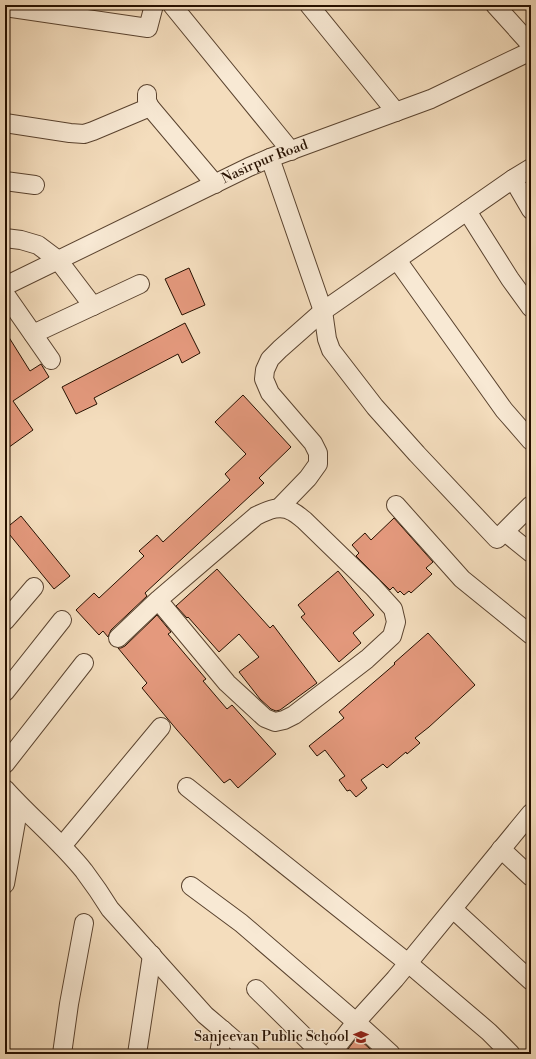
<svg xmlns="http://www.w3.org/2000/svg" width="536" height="1059" viewBox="0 0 536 1059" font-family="'Libre Bodoni',serif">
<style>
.building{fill:#e4997d;stroke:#261000}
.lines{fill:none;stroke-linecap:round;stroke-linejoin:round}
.minor-casing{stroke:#5a432f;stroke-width:20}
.minor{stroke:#f8e9d4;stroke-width:18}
.labels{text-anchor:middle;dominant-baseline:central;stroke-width:3;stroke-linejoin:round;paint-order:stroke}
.street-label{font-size:14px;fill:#261000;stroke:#f8e9d4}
.poi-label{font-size:14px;fill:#261000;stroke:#f8e9d4;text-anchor:end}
</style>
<rect width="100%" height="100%" fill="#f4ddbd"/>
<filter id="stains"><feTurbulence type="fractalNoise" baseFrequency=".005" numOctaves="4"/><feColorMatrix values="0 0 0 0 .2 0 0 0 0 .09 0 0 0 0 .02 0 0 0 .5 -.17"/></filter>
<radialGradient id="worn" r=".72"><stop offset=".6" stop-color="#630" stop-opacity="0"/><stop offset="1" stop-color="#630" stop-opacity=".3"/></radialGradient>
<path class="building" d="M189,268L205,305L182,315L165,279Z
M185,323L200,353L182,363L178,354L94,398L97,404L76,414L62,387Z
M5,331L30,371L41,364L49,377L13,401L33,430L5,450Z
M243,395L291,447L259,478L264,483L145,593L147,596L111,630L108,637L103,631L99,635L76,610L94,593L99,598L144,556L139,551L157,535L163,542L230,480L225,474L246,454L215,422Z
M21,516L70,576L54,589L5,529Z
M394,518L433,562L426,568L432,574L411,593L409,591L404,595L400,591L398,593L393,587L390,590L356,556L359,553L352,545L365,533L371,540Z
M217,569L270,628L273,625L317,683L280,710L276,711L271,709L260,699L239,672L259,657L239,634L219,652L188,617L187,618L176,606Z
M338,571L374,615L353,633L361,643L339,662L301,617L305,614L298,605Z
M157,615L171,632L168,634L206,679L203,681L227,709L232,705L276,754L238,788L230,779L224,783L177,730L142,688L147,683L118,648H121L125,646Z
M428,633L475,685L429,727L415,738L420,743L407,754L406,752L387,768L383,764L361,780L367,788L356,797L350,790L347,791L339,780L345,776L325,750L317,756L309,746L344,718L339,712L395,664L394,663Z
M357,1037L370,1049L366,1054H353L348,1049Z"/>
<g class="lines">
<g class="minor-casing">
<g id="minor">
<path d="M172,5L291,151"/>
<path d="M309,5L396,112"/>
<path d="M495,5L531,45"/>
<path d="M5,7L148,28L154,5"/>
<path d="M147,94V101L150,107L215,184"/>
<path d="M5,123L70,133L84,134L93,131L150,107"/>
<path d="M270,158L323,311L513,179"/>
<path d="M531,168L513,179L531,210"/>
<path d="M5,181L35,185"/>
<path d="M467,211L510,279L531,308"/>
<path d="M5,238L21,240L38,245L58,260L93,306"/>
<path d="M397,260L504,410L531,441"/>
<path id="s1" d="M5,286L249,167L270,158L431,99L531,51"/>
<path d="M5,294L51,360"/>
<path d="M323,311L327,339L331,350L375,407L417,454L497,539L531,505"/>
<path d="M33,334L140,284"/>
<path d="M396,505L462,579L531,635"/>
<path d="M279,508L308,478L318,464V453L313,443L270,393L264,379L265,370L270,359L280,349L323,311"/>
<path d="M505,532L531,553"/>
<path d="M5,621L34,587"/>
<path d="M118,638L158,600L256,516C268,510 281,504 293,512C297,514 300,517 304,520L373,587L393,609L396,622L392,636L367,659L294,715L284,720L275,722L265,718L227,683L158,600"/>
<path d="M5,692L62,620"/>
<path d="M5,764L84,663"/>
<path d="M187,787L408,963L489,1032L511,1054"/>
<path d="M5,789C30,817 60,841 84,871C93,883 102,896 110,909L205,1015L251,1054"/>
<path d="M62,846L161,727"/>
<path d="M501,849L531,877"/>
<path d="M5,884L19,805"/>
<path d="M191,886L241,923L356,1022L391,1054"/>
<path d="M453,909L531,981"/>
<path d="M256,989L322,1054"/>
<path d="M62,1054L69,1004L84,923"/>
<path d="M137,1054L152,955"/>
<path d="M219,1054L223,1030"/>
<path d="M331,1054L356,1022L395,979L531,813"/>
</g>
</g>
<use href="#minor" class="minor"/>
</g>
<defs>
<g id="school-bare" transform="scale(1.2)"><path d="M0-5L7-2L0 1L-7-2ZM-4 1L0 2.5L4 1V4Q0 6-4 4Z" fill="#8f2418" stroke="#f8e9d4" stroke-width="2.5" paint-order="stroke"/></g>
</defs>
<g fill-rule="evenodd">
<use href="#school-bare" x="361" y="1037"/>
</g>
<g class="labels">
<g class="street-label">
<text stroke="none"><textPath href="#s1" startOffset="288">Nasirpur Road</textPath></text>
</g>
<g class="poi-label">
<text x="349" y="1037">Sanjeevan Public School</text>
</g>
</g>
<rect width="536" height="1059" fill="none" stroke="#f4ddbd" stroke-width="20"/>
<rect x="6" y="6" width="524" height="1047" fill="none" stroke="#261000" stroke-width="2"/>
<rect x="10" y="10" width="516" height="1039" fill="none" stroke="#261000"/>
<rect width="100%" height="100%" filter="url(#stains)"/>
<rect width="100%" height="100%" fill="url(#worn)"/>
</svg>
